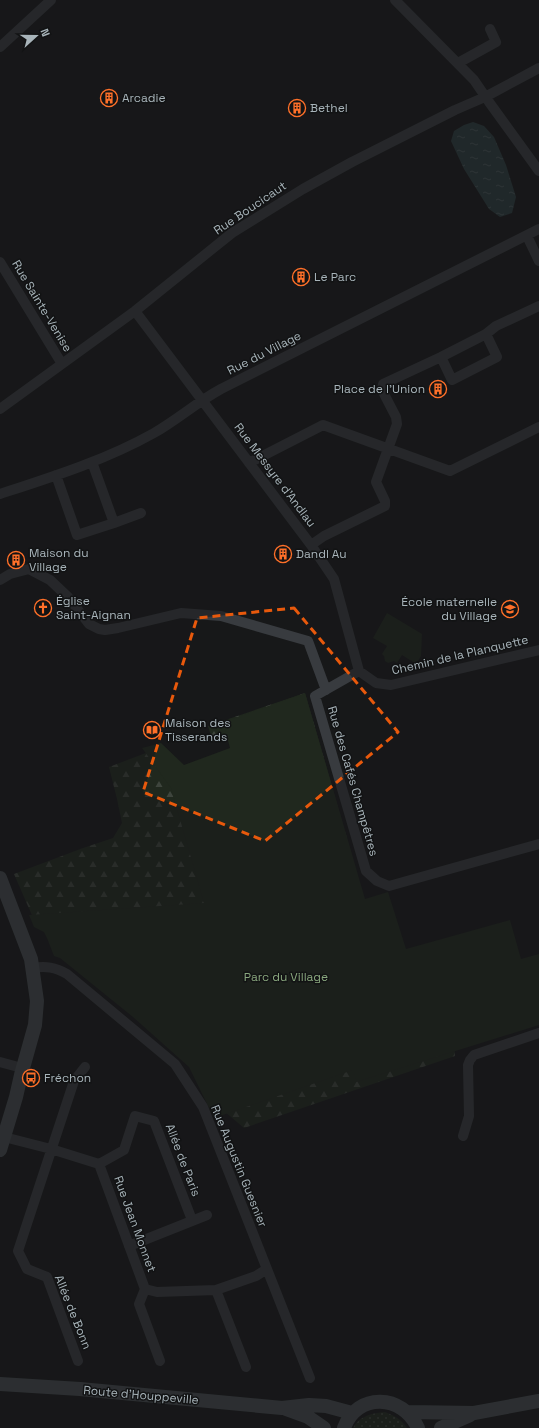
<svg xmlns="http://www.w3.org/2000/svg" width="539" height="1428" viewBox="0 0 539 1428" font-family="'Space Grotesk',sans-serif">
<style>
.grass{fill:url(#grass-dots)}
.forest{fill:url(#forest-firs)}
.green{fill:#20281e}
.water{fill:url(#water-ripples)}
.lines{fill:none;stroke-linecap:round;stroke-linejoin:round}
.street{stroke:#383b3f;stroke-width:10}
.secondary{stroke:#454b4f;stroke-width:14}
.marked{fill:none;stroke:#e8590c;stroke-width:3;stroke-dasharray:8 5;stroke-linejoin:round}
.labels{text-anchor:middle;dominant-baseline:central;stroke-width:3;stroke-linejoin:round;paint-order:stroke}
.poi-label{font-size:12px;fill:#a8b4ba;stroke:#121314;text-anchor:start}
.street-label{font-size:12px;fill:#a8b4ba;stroke:#121314}
.park-label{font-size:12px;fill:#89a77e;stroke:#121314}
</style>
<defs>
<pattern id="grass-dots" width="8" height="8" patternUnits="userSpaceOnUse"><rect width="8" height="8" fill="#20281e"/><path d="M2 2h.1M6 6h.1" fill="none" stroke="#3e453d" stroke-width="1.8" stroke-linecap="round"/></pattern>
<pattern id="forest-firs" width="22" height="20" patternUnits="userSpaceOnUse"><rect width="22" height="20" fill="#20281e"/><path d="M5 1l3.5 6h-7zM16 11l3.5 6h-7z" fill="#3e453d"/></pattern>
<pattern id="water-ripples" width="26" height="14" patternUnits="userSpaceOnUse"><rect width="26" height="14" fill="#2c3d3f"/><path d="M2 4q2-2 4 0t4 0M15 11q2-2 4 0t4 0" fill="none" stroke="#485759"/></pattern>
</defs>
<rect width="100%" height="100%" fill="#171819"/>
<path class="grass" d="M385,1412C395,1416 401,1419 407,1428H353C359,1416 372,1413 385,1412Z"/>
<path class="forest" d="M305,693L355,866L201,919L61,936L34,920L14,874L83,848L113,838L122,823L117,799L109,767L159,748L207,802L238,792L235,736L213,742L208,726Z
M454,1039L455,1056L244,1128L217,1105Z"/>
<path class="green" d="M387,613L422,634L421,656L416,664L402,655L397,663L394,661L388,663L385,661L384,656L382,654L387,646L373,638Z
M305,693L365,899L388,892L406,949L510,920L521,959L539,954V1025L356,1082L353,1070L214,1118L189,1067L133,1017L60,958L54,956L47,938L44,932L34,927L29,915L204,903L171,788L142,748L161,743L184,765L230,748L223,722Z"/>
<path class="water" d="M473,122L484,126L494,137L506,165L516,197L512,213L500,217L489,209L464,169L451,141L454,131L464,125Z"/>
<g class="lines">
<path class="street" d="M395,0L474,80L489,102L539,171
M0,47L51,0
M458,63L496,42L490,29
M527,236L539,261
M0,262L62,364
M135,311L311,545L334,579L359,671
M441,357L452,380L497,357L486,334
M0,409L135,311L232,233L303,189L352,162L455,110L485,97L539,68
M249,463L323,425L450,471L539,427
M56,475L77,535L114,523L92,462
M0,494C52,477 106,460 154,433C177,420 197,402 221,389L539,229
M114,523L141,513
M311,545L324,536L385,506V501L376,482L397,424L396,417L382,390L383,384L441,357L486,334L496,326L539,306
M0,580L10,574L29,569L50,580L68,597L89,624L99,629L105,630L118,628L181,613L221,616L308,641L326,690
M539,650L391,685L376,683L359,671L315,696L366,871L377,881L389,886L539,844
M32,968C46,966 55,967 67,974L175,1064L203,1107L310,1378
M0,1062L22,1068
M463,1136L469,1116L468,1065L470,1060L474,1055L539,1033
M4,1137L51,1149L99,1164L145,1289L157,1292L216,1290L256,1276L267,1269
M99,1164L124,1150L135,1116L154,1121L192,1220
M129,1246L207,1215
M145,1289L139,1304L160,1361
M216,1290L246,1367
M78,1361L47,1277L27,1269L18,1251L74,1081L85,1067"/>
<path class="secondary" d="M0,878L31,959L37,1001L35,1025L21,1075L16,1097L0,1150
M0,1384L80,1389L282,1408L309,1405L326,1406L352,1413
M286,1409L308,1417L324,1428
M408,1412L474,1413L539,1401
M344,1428C357,1392 403,1394 418,1428
M441,1428L470,1415"/>
</g>
<path d="M0 0H539V1428H0ZM294,608L398,732L265,841L143,792L197,618Z" fill="#171819" fill-opacity=".55" fill-rule="evenodd"/>
<path class="marked" d="M294,608L398,732L265,841L143,792L197,618Z"/>
<defs>
<g id="building-ring" transform="scale(0.9)"><circle r="9.5" fill="#121314" stroke="#ff7029" stroke-width="1.5"/><path d="M-4-6H4V6H1V3H-1V6H-4ZM-2.5-4.3h1.7v1.8h-1.7ZM.8-4.3h1.7v1.8H.8ZM-2.5-1h1.7V.8h-1.7ZM.8-1h1.7V.8H.8Z" fill="#ff7029"/></g>
<g id="church-ring" transform="scale(0.9)"><circle r="9.5" fill="#121314" stroke="#ff7029" stroke-width="1.5"/><path d="M-1.2-6h2.4v3.5h3.3v2.4h-3.3V6h-2.4V-.1h-3.3v-2.4h3.3Z" fill="#ff7029"/></g>
<g id="school-ring" transform="scale(0.9)"><circle r="9.5" fill="#121314" stroke="#ff7029" stroke-width="1.5"/><path d="M0-5L7-2L0 1L-7-2ZM-4 1L0 2.5L4 1V4Q0 6-4 4Z" fill="#ff7029"/></g>
<g id="library-ring" transform="scale(0.9)"><circle r="9.5" fill="#121314" stroke="#ff7029" stroke-width="1.5"/><path d="M-6-4Q-3-5.5-.7-3.5V5Q-3 3-6 4ZM6-4Q3-5.5 .7-3.5V5Q3 3 6 4Z" fill="#ff7029"/></g>
<g id="bus-ring" transform="scale(0.9)"><circle r="9.5" fill="#121314" stroke="#ff7029" stroke-width="1.5"/><path d="M-5-6H5V4H4V6H2V4H-2V6H-4V4H-5ZM-3.5-4V0h7V-4ZM-3.5 1.2v1.5H-2V1.2ZM2 1.2v1.5H3.5V1.2Z" fill="#ff7029"/></g>
</defs>
<g fill-rule="evenodd">
<use href="#building-ring" x="109" y="98"/>
<use href="#building-ring" x="297" y="108"/>
<use href="#building-ring" x="301" y="277"/>
<use href="#building-ring" x="438" y="389"/>
<use href="#building-ring" x="283" y="554"/>
<use href="#building-ring" x="16" y="560"/>
<use href="#church-ring" x="43" y="608"/>
<use href="#school-ring" x="510" y="609"/>
<use href="#library-ring" x="152" y="730"/>
<use href="#bus-ring" x="31" y="1078"/>
</g>
<g class="labels">
<g class="poi-label">
<text x="122" y="98">Arcadie</text>
<text x="310" y="108">Bethel</text>
<text x="314" y="277">Le Parc</text>
<text x="425" y="389" text-anchor="end">Place de l'Union</text>
<text x="29" y="553">Maison du<tspan x="29" dy="14">Village</tspan></text>
<text x="296" y="554">Dandl Au</text>
<text x="56" y="601">Église<tspan x="56" dy="14">Saint-Aignan</tspan></text>
<text x="497" y="602" text-anchor="end">École maternelle<tspan x="497" dy="14">du Village</tspan></text>
<text x="165" y="723">Maison des<tspan x="165" dy="14">Tisserands</tspan></text>
<text x="44" y="1078">Fréchon</text>
</g>
<g class="street-label">
<text transform="translate(250 208) rotate(-34)">Rue Boucicaut</text>
<text transform="translate(42 306) rotate(59)">Rue Sainte-Venise</text>
<text transform="translate(264 353) rotate(-27)">Rue du Village</text>
<text transform="translate(275 475) rotate(53)">Rue Messyre d'Andlau</text>
<text transform="translate(460 655) rotate(-13)">Chemin de la Planquette</text>
<text transform="translate(353 781) rotate(74)">Rue des Cafés Champêtres</text>
<text transform="translate(183 1160) rotate(69)">Allée de Paris</text>
<text transform="translate(239 1166) rotate(68)">Rue Augustin Guesnier</text>
<text transform="translate(135 1224) rotate(70)">Rue Jean Monnet</text>
<text transform="translate(73 1312) rotate(68)">Allée de Bonn</text>
<text transform="translate(141 1395) rotate(5)">Route d'Houppeville</text>
</g>
<g class="park-label">
<text x="286" y="977">Parc du Village</text>
</g>
</g>
<g transform="translate(36 36) rotate(69)" stroke="#121314" stroke-width="3" paint-order="stroke">
<path d="M0-3L7 15L0 10L-7 15Z" fill="#a8b4ba"/>
<text y="-6" font-size="11" font-weight="bold" text-anchor="middle" fill="#a8b4ba">N</text>
</g>
</svg>
